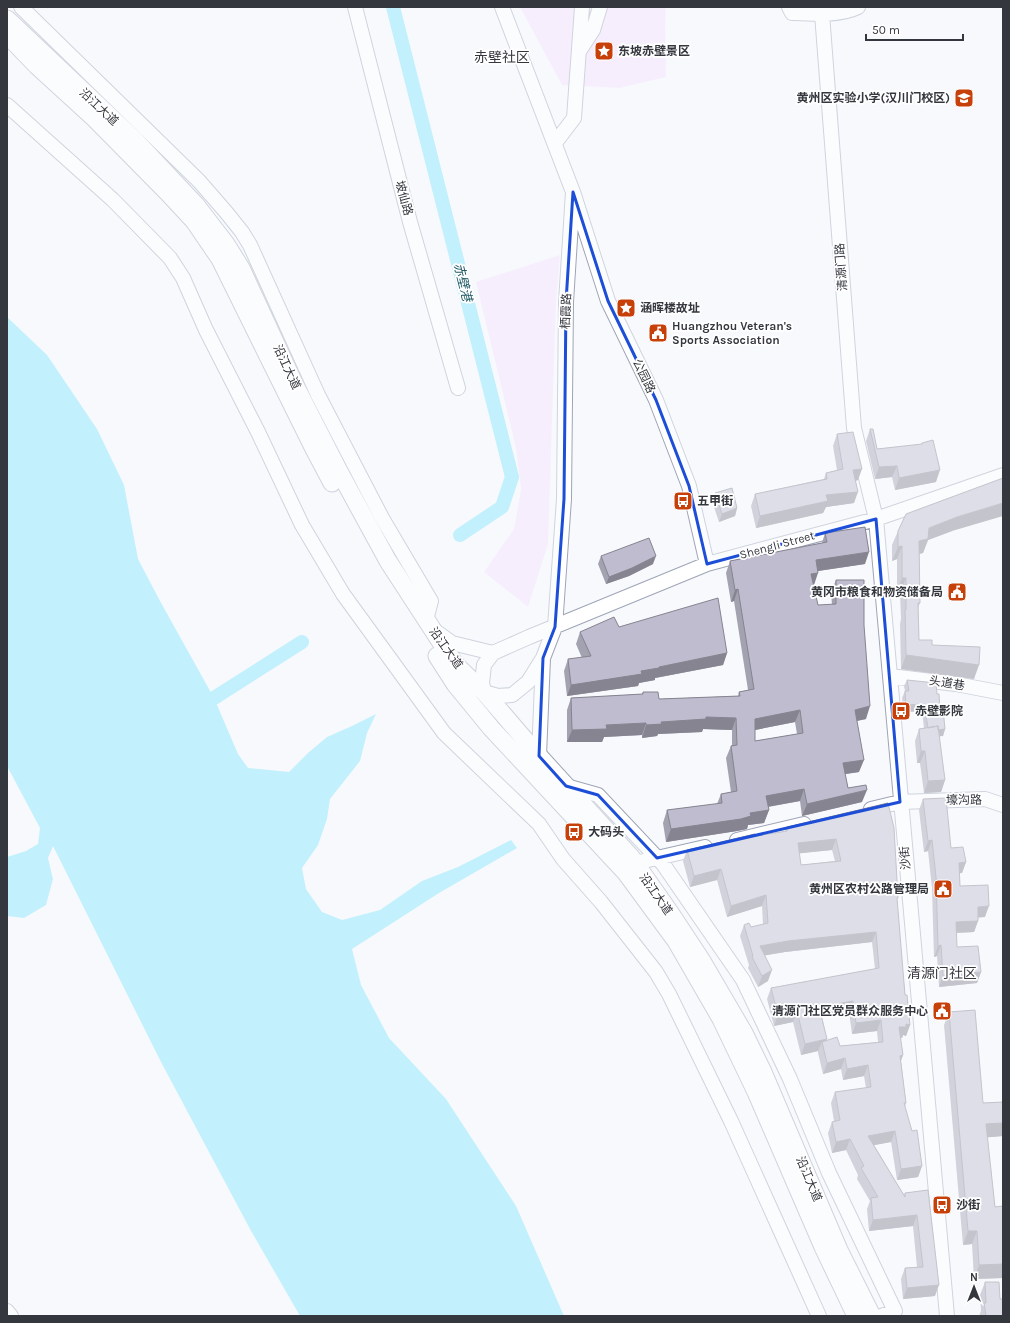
<svg xmlns="http://www.w3.org/2000/svg" width="1010" height="1323" viewBox="0 0 1010 1323" font-family="Karla,'Noto Sans SC',sans-serif">
<style>
.green{fill:#f7e1fc}
.water{fill:#82e5fc}
.lines{fill:none;stroke-linecap:round;stroke-linejoin:round}
.canal{stroke:#82e5fc;stroke-width:14}
.minor-casing{stroke:#9ea5b6;stroke-width:16}
.major-casing{stroke:#9ea5b6;stroke-width:19}
.minor{stroke:#fff;stroke-width:14}
.major{stroke:#fff;stroke-width:17}
.wall{fill:#a3a2b1;fill-rule:evenodd}
.shaded-wall{fill:#858490}
.building{fill:#bebcce;stroke:#858490;fill-rule:evenodd}
.marked{fill:none;stroke:#1d4ed8;stroke-width:3;stroke-linejoin:round}
.labels{text-anchor:middle;dominant-baseline:central;stroke-width:3.5;stroke-linejoin:round;paint-order:stroke}
.poi-label{font-size:12px;font-weight:bold;fill:#34373e;stroke:#fff;text-anchor:start}
.street-label{font-size:12px;fill:#34373e;stroke:#fff}
.water-label{font-size:13px;font-style:italic;fill:#235b67;stroke:#fff}
.quarter-label{font-size:14px;fill:#34373e;stroke:#fff}
</style>
<rect width="100%" height="100%" fill="#f7f9fd"/>
<path class="green" d="M520,7H666L665,24L666,77L620,88L562,85Z
M560,255L556,301L548,544L528,607L484,572L514,529L521,490L516,448L476,282Z"/>
<path class="water" d="M7,317L47,355L97,429L124,485L138,559L160,601L214,698L238,754L248,768L289,772L308,753L327,737L352,726L376,714L367,733L360,761L330,799L327,819L318,845L302,868L306,889L322,912L342,920L380,910L422,881L458,867L511,840L517,848L439,893L352,949L361,985L389,1038L446,1099L516,1206L564,1316H300L250,1229L161,1062L53,846L48,858L53,879L46,905L24,918L7,916V857L26,851L38,844L40,828L7,766Z"/>
<g class="lines">
<path class="canal" d="M393,7L512,477L502,507L460,535
M214,698L302,642"/>
<g class="minor-casing">
<path id="minor" d="M21,7L199,181L226,212L242,232L250,245L318,395L382,518L431,601L426,620
M355,7L410,222L458,388
M502,7L573,192L608,301L656,400L689,486L707,564
M789,7L792,13C811,14 840,16 858,7
M822,14L854,428L876,519L947,1316
M580,50L593,30L600,7
M7,105L113,200L170,258L183,278L206,330L258,432L302,525L343,594L444,733L539,824L563,859L601,902L656,972L669,994L731,1121L819,1316
M555,143L574,118L582,7
M573,192L566,302L564,499L555,627L543,658L528,682L512,695L498,696L484,692L482,683L484,665L493,653L529,637L707,564L876,519L1003,475
M438,633L452,643L493,653
M890,676L956,684L1003,693
M539,756L543,658
M566,786L598,795L663,864L743,980L790,1079L829,1173L895,1311L881,1316
M871,809L900,802L985,799L1003,805
M737,840L804,824
M635,863L705,847
M7,1311L11,1316"/>
</g>
<g class="major-casing">
<path id="major" d="M7,19L135,140L196,205L226,244L241,268L293,381L340,473L388,561L455,664L484,692L539,756L631,857L671,914L702,961L744,1033L763,1072L839,1250L872,1316
M7,35L37,66L95,119L169,194L194,221L220,259L313,447L332,483
M437,656L455,684L491,728L626,873L676,941L721,1019L756,1092L823,1247L856,1316"/>
</g>
<use href="#minor" class="minor"/>
<use href="#major" class="major"/>
</g>
<path class="wall" d="M870,429L877,449L921,445L922,443L936,482L895,490L892,477L875,479L866,441Z
M837,434L858,480L856,481L854,503L826,507L823,513L756,528L751,506L755,494L824,479L826,473L837,470L833,446Z
M715,493L737,508L735,516L719,522L712,501Z
M898,531H952L928,540L923,553L919,554L920,603L918,608L919,640L932,645L974,679L901,669L900,624L901,619L900,592H897V559L892,561V545Z
M825,533L865,564L818,571L813,585L818,605H832L831,592L836,580L866,719L857,721L859,772L845,774L848,788L862,802L802,816L800,801L768,807L769,810L764,823L748,825L747,829L737,831L666,842L663,823L667,810L717,804L721,794L731,792L726,758L731,746L732,745V730L703,729L702,732L658,734L657,736L642,738V735L604,737L602,742H567V710L571,698L642,694L643,692L659,699L738,696L739,692L748,690L734,601L731,602L726,573L730,561L822,543ZM795,722L797,734L755,741V730Z
M601,556L653,564L629,576L606,584L598,564Z
M619,627L727,653L723,665L655,678V680L639,683L638,686L567,696L564,671L568,659L582,658L576,644L580,632Z
M907,680L940,710L945,729L943,736H939L945,780L941,792L924,793L920,763H917L915,741L919,729L924,728L922,711L904,712L902,698L905,691L904,686Z
M923,799L951,848L966,862L962,873H959L960,886L985,917H978V921L974,932L956,933L957,947L981,972L977,983L939,987L937,956L934,957L932,888L928,851L924,852L919,810Z
M888,803L905,995L910,1025L906,1036L903,1035L902,1038H900L903,1055L901,1061L906,1103L905,1107L922,1166L918,1177L897,1180L891,1142L874,1145L904,1195L905,1193L928,1190L935,1296L903,1299L901,1279L905,1268L917,1267L913,1226L869,1231L867,1209L870,1201L857,1179L858,1175L846,1150L832,1153L828,1133L832,1122L834,1121L831,1103L835,1092L866,1088L864,1076L843,1080L841,1069L823,1074L818,1053V1051L801,1055L793,1022L774,1026L767,999L771,988L875,969L872,942L785,952L765,955L768,981L758,987L748,968L749,965L740,936L744,925L751,927L763,924L762,906L727,917L717,880L690,887L683,861L687,850L756,836L785,831L787,827ZM832,850L835,861L801,865L799,853ZM849,1012L852,1034L877,1031L878,1042L840,1046L826,1040L827,1039L822,1017Z
M949,1012L983,1103L1003,1102V1136L987,1137L995,1207L1003,1206V1278L974,1279L972,1244L963,1245L944,1025Z
M985,1282L1000,1299L1003,1316H979L981,1311L980,1295Z"/>
<path class="shaded-wall" d="M897,466L892,477L875,479L879,467Z
M862,469L858,480L849,481L853,470Z
M940,470L936,482L895,490L899,478Z
M858,492L854,503L826,507L823,513L756,528L760,516L826,495Z
M1003,503V516L952,531L928,540L923,553L914,555L919,541L929,528L957,517Z
M737,508L735,516L719,522L722,514Z
M902,546L897,559L892,561L898,547Z
M869,552L865,564L811,572L816,560Z
M656,556L653,564L629,576L606,584L609,577Z
M818,573L814,585L807,587L811,574Z
M902,578H906L900,592H897Z
M738,589L734,601L731,602L735,590Z
M727,653L723,665L655,678V680L639,683L638,686L567,696L571,685L641,671L659,667Z
M906,655L979,665L974,679L901,669Z
M924,704L922,711L904,712L906,705Z
M870,706L866,719L851,722L855,710Z
M800,710L795,722L750,731L755,719Z
M706,717L736,718L732,730L703,729L702,732L658,734L657,736L642,738L646,725L661,722Z
M646,723L642,735L604,737L602,742H567L572,730L606,725Z
M945,729L943,736L926,738L928,731Z
M921,751H925L920,763H917Z
M864,760L859,772L839,775L843,763Z
M945,780L941,792L924,793L928,781Z
M804,789L800,801L761,808L766,796Z
M867,790L862,802L802,816L807,804Z
M769,810L764,823L748,825L747,829L737,831L666,842L671,829L750,813Z
M836,839L832,850L794,854L798,843Z
M932,840L928,851L924,852L928,841Z
M966,862L962,873L955,874L959,863Z
M721,869L717,880L690,887L694,876Z
M766,895L762,906L727,917L731,906Z
M989,906L985,917L974,918L978,907Z
M978,921L974,932L952,933L956,922Z
M876,932L872,942L785,952L756,957L760,946L788,941Z
M941,945L937,956L934,957L938,946Z
M772,970L768,981L758,987L762,976Z
M981,972L977,983L939,987L943,976Z
M853,1001L849,1012L815,1018L819,1007Z
M797,1011L793,1022L774,1026L778,1015Z
M881,1020L877,1031L852,1034L856,1023Z
M906,1024L910,1025L906,1036L903,1035L902,1038H895L899,1027Z
M827,1039L823,1048L822,1042L818,1051L801,1055L805,1044Z
M903,1055L899,1066L900,1056Z
M845,1058L841,1069L823,1074L827,1063Z
M868,1065L864,1076L843,1080L847,1069Z
M1003,1123V1136L981,1138L986,1124Z
M895,1131L891,1142L864,1147L868,1136Z
M850,1139L846,1150L832,1153L836,1142Z
M922,1166L918,1177L897,1180L901,1169Z
M917,1215L913,1226L869,1231L873,1220Z
M968,1231H977L972,1244L963,1245Z
M1003,1264V1278L974,1279L979,1265Z
M939,1285L935,1296L903,1299L907,1288Z"/>
<path class="building" d="M870,429H873L877,449L922,444V443L933,440L940,470L899,478L897,466L879,467Z
M853,432L862,469L853,470L858,492L826,495L828,501L760,516L755,494L827,479L826,473L843,469L837,434Z
M1003,478V503L957,517L929,528L928,539L919,541L920,603H918L919,640H932V645L980,647L979,665L906,655L905,610H906V578H902V546L898,547V531L906,514Z
M732,488L737,508L722,514L715,493Z
M865,527L869,552L816,560L818,573L811,574L818,605L836,604V580H864V625L870,706L855,710L864,760L843,763L848,788L866,785L867,790L807,804L804,789L766,796L769,810L750,813L751,816L741,819L671,829L667,810L722,803L721,794L737,791L731,746L737,745L736,718L706,717V719L661,722L662,724L646,725V723L606,725L607,729L572,730L571,698L643,694V692H658L659,699L740,696L739,692L754,689L738,589L735,590L730,561L827,542L825,533ZM800,710L803,733L755,741V719Z
M649,538L656,556L632,568L609,577L601,556Z
M718,598L727,653L659,667V668L641,671L642,674L571,685L568,659L591,656L580,632L614,617L619,627Z
M907,680L936,683L937,694H939L940,710L943,709L945,729L938,730V726L928,728L924,704L906,705L905,691H909Z
M938,726L945,780L928,781L925,751H921L919,729Z
M946,798L951,848L963,847L966,862L959,863L960,886L988,885L989,906L978,907V921L956,922L957,947L978,946L981,972L943,976L941,945L938,946L936,877L932,840L928,841L923,799Z
M888,803L894,828L898,898H897L905,995H907L910,1025L906,1024V1027H899L903,1055L900,1056L906,1103H904L912,1131L917,1130L922,1166L901,1169L895,1131L868,1136L905,1197V1193L928,1190L939,1285L907,1288L905,1268L923,1267L917,1215L873,1220L871,1198L878,1197L861,1168L864,1166L850,1139L836,1142L832,1122L840,1120L835,1092L871,1087L868,1065L847,1069L845,1058L827,1063L822,1042L837,1037L840,1046L883,1042L881,1020L856,1023L853,1001L819,1007L827,1039L805,1044L797,1011L778,1015L771,988L879,968L876,932L788,941L760,946L772,970L762,976L752,957L753,956L744,925L749,923L751,927L768,923L766,895L731,906L721,869L694,876L687,850L755,834L756,836L787,831V827ZM836,839L841,861L801,865L798,843Z
M975,1010L983,1103L1003,1102V1123L986,1124L995,1207L1003,1206V1264L979,1265L977,1231H968L949,1012Z
M985,1282H999L1000,1299H1003V1316H986L984,1303H986Z"/>
<path d="M0 0H1010V1323H0ZM573,192L608,301L656,400L689,486L707,564L876,519L900,802L657,858L598,795L566,786L539,756L543,658L555,627L564,499L566,302Z" fill="#f7f9fd" fill-opacity=".55" fill-rule="evenodd"/>
<path class="marked" d="M573,192L608,301L656,400L689,486L707,564L876,519L900,802L657,858L598,795L566,786L539,756L543,658L555,627L564,499L566,302Z"/>
<defs>
<g id="sight-square" transform="scale(1)"><rect x="-9" y="-9" width="18" height="18" rx="4" fill="#c73f09" stroke="#fff"/><path d="M0-6L1.8-2.2L6-1.7L2.9 1.2L3.7 5.4L0 3.3L-3.7 5.4L-2.9 1.2L-6-1.7L-1.8-2.2Z" fill="#fff"/></g>
<g id="school-square" transform="scale(1)"><rect x="-9" y="-9" width="18" height="18" rx="4" fill="#c73f09" stroke="#fff"/><path d="M0-5L7-2L0 1L-7-2ZM-4 1L0 2.5L4 1V4Q0 6-4 4Z" fill="#fff"/></g>
<g id="civic-square" transform="scale(1)"><rect x="-9" y="-9" width="18" height="18" rx="4" fill="#c73f09" stroke="#fff"/><path d="M-.6-6.5H3V-4.5H.6V-3L4-1V1h2V6H-6V1h2V-1L-.6-3ZM-1.2 2.5V6h2.4V2.5Z" fill="#fff"/></g>
<g id="bus-square" transform="scale(1)"><rect x="-9" y="-9" width="18" height="18" rx="4" fill="#c73f09" stroke="#fff"/><path d="M-5-6H5V4H4V6H2V4H-2V6H-4V4H-5ZM-3.5-4V0h7V-4ZM-3.5 1.2v1.5H-2V1.2ZM2 1.2v1.5H3.5V1.2Z" fill="#fff"/></g>
</defs>
<g fill-rule="evenodd">
<use href="#sight-square" x="604" y="51"/>
<use href="#school-square" x="964" y="98"/>
<use href="#sight-square" x="626" y="308"/>
<use href="#civic-square" x="658" y="333"/>
<use href="#bus-square" x="683" y="501"/>
<use href="#civic-square" x="957" y="592"/>
<use href="#bus-square" x="901" y="711"/>
<use href="#bus-square" x="574" y="832"/>
<use href="#civic-square" x="943" y="889"/>
<use href="#civic-square" x="942" y="1011"/>
<use href="#bus-square" x="942" y="1205"/>
</g>
<g class="labels">
<g class="poi-label">
<text x="618" y="51">东坡赤壁景区</text>
<text x="950" y="98" text-anchor="end">黄州区实验小学(汉川门校区)</text>
<text x="640" y="308">涵晖楼故址</text>
<text x="672" y="326">Huangzhou Veteran's<tspan x="672" dy="14">Sports Association</tspan></text>
<text x="697" y="501">五甲街</text>
<text x="943" y="592" text-anchor="end">黄冈市粮食和物资储备局</text>
<text x="915" y="711">赤壁影院</text>
<text x="588" y="832">大码头</text>
<text x="929" y="889" text-anchor="end">黄州区农村公路管理局</text>
<text x="928" y="1011" text-anchor="end">清源门社区党员群众服务中心</text>
<text x="956" y="1205">沙街</text>
</g>
<g class="street-label">
<text transform="translate(99 107) rotate(43)">沿江大道</text>
<text transform="translate(404 198) rotate(75)">坡仙路</text>
<text transform="translate(841 267) rotate(-94)">清源门路</text>
<text transform="translate(566 311) rotate(-88)">栖霞路</text>
<text transform="translate(287 367) rotate(65)">沿江大道</text>
<text transform="translate(644 376) rotate(64)">公园路</text>
<text transform="translate(777 545) rotate(-15)">Shengli Street</text>
<text transform="translate(446 648) rotate(54)">沿江大道</text>
<text transform="translate(947 683) rotate(9)">头道巷</text>
<text transform="translate(964 800) rotate(-1)">壕沟路</text>
<text transform="translate(905 858) rotate(-95)">沙街</text>
<text transform="translate(656 894) rotate(55)">沿江大道</text>
<text transform="translate(809 1179) rotate(67)">沿江大道</text>
</g>
<g class="water-label">
<text transform="translate(463 282) rotate(76)">赤壁港</text>
</g>
<g class="quarter-label">
<text x="502" y="57">赤壁社区</text>
<text x="942" y="973">清源门社区</text>
</g>
</g>
<rect width="1010" height="1323" fill="none" stroke="#34373e" stroke-width="16"/>
<g transform="translate(974 1287)" stroke="#ffffff" stroke-width="3" paint-order="stroke">
<path d="M0-3L7 15L0 10L-7 15Z" fill="#34373e"/>
<text y="-6" font-size="11" font-weight="bold" text-anchor="middle" fill="#34373e">N</text>
</g>
<path d="M866 34v6h97v-6" fill="none" stroke="#34373e" stroke-width="2"/>
<text x="872" y="34" font-size="12" fill="#34373e" stroke="#ffffff" stroke-width="3" paint-order="stroke">50 m</text>
</svg>
